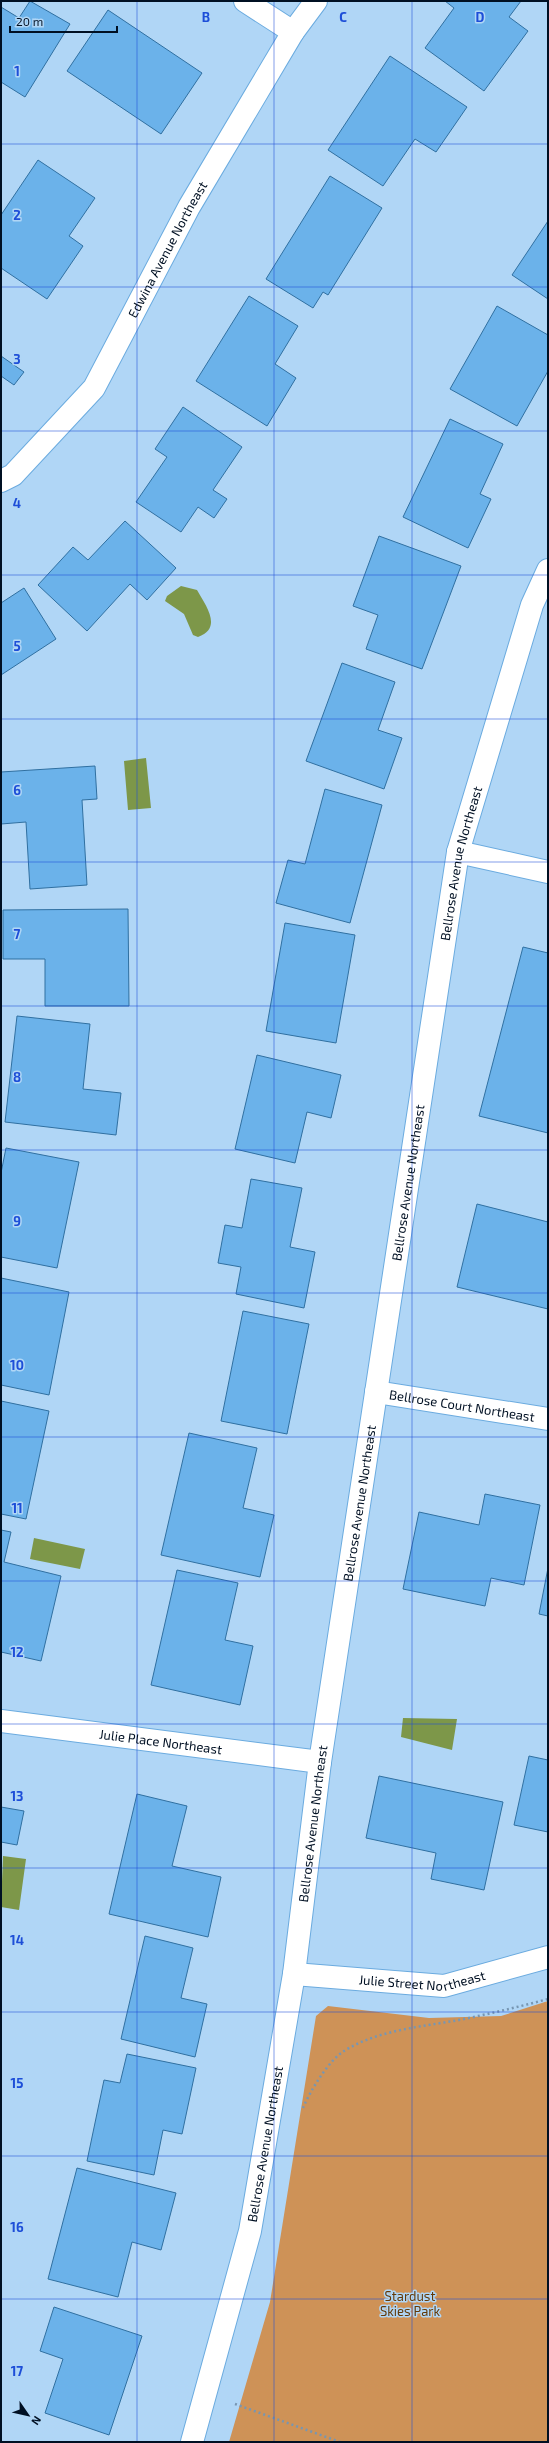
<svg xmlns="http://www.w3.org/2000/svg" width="549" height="2443" viewBox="0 0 549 2443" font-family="'Exo 2',sans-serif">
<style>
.green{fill:#ce9257}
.water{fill:#7d9749}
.building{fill:#6bb2ea;stroke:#3070a1}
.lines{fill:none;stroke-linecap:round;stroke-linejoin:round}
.minor-casing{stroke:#6babdf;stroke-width:24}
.path{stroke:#7796b2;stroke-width:2.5;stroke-dasharray:2 3;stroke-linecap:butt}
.minor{stroke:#fff;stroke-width:22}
.grid{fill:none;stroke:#1d4ed8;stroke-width:1;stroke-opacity:0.55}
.labels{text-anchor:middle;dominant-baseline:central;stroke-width:3;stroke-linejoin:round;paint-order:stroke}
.street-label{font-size:13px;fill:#001023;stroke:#b0d6f6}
.park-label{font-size:13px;fill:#633907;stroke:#b0d6f6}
.grid-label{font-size:13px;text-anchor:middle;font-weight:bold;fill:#1d4ed8;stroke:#b0d6f6;stroke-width:3;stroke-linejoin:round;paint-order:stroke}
</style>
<rect width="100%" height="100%" fill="#b0d6f6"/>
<path class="green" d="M548,2001V2442H229L270,2302L316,2016L328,2006L429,2018L501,2016Z"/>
<path class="water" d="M181,586L197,590C206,606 223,628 198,637L193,635L184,614L165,601L167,596Z
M146,758L151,808L128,810L124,761Z
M34,1538L85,1549L80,1569L30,1559Z
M403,1718L457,1719L452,1750L401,1737Z
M3,1856L26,1859L19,1910L1,1907Z"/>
<path class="building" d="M30,1L70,24L25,97L1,82V7L19,18Z
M445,1H521L509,17L528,31L484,91L425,48L454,8Z
M108,10L202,73L161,134L67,71Z
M390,56L467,107L436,152L415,139L383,186L328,150Z
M38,160L95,198L69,236L83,246L47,299L1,268V215Z
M330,176L382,208L328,295L323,292L313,308L266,279Z
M548,221V299L512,275Z
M249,296L298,326L275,364L296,378L267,426L196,381Z
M497,306L548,335V371L517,426L450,389Z
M1,356L24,372L14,385L1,376Z
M183,407L242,447L213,490L227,499L214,518L198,507L181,532L136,502L167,457L155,449Z
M450,419L503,444L480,494L491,499L468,548L403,517Z
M125,521L176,568L147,600L130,584L87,631L38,585L73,547L88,560Z
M379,536L461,566L422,669L366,649L378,615L353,606Z
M24,588L56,639L1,675V603Z
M342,663L395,682L378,730L402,738L384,789L306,761Z
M95,766L97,799L82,800L87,885L30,889L26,822L1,824V772Z
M325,789L382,805L350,923L276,903L288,860L305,864Z
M128,909L129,1006H45V959H3V910Z
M285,923L355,935L336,1043L266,1031Z
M523,947L548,953V1133L479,1116Z
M17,1016L90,1024L83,1089L121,1093L116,1135L5,1122Z
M257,1055L341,1075L331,1118L307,1112L295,1163L235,1149Z
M6,1148L79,1162L57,1268L1,1257V1173Z
M251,1179L302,1188L290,1247L315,1252L304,1308L236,1294L241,1267L218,1263L225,1225L242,1228Z
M477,1204L548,1222V1309L457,1287Z
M1,1278L69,1292L49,1395L1,1385Z
M243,1311L309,1324L287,1434L221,1421Z
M1,1401L49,1411L26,1519L1,1514Z
M189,1433L257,1448L243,1508L274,1515L260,1577L161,1555Z
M485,1494L540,1505L524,1585L491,1578L485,1606L403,1589L419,1512L479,1525Z
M1,1530L11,1532L4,1562L61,1576L41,1661L1,1652Z
M548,1568V1616L539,1614Z
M177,1570L238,1583L225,1640L253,1646L240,1705L151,1685Z
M529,1756L548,1760V1832L514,1825Z
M379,1776L503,1802L484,1890L431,1879L436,1853L366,1838Z
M137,1794L187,1806L172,1866L221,1877L208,1937L109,1914Z
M1,1807L24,1811L17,1845L1,1842Z
M145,1936L193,1948L181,1998L207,2004L195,2057L121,2039Z
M127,2054L196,2068L182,2134L163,2130L154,2175L87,2161L104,2080L120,2083Z
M77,2168L176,2193L161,2250L132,2242L118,2297L48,2279Z
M54,2307L142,2336L109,2435L45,2413L63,2359L40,2351Z"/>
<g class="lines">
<g class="minor-casing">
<g id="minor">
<path d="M245,1L293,32"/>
<path id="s1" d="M1,481L13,475L94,388L189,207L293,32L316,1"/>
<path d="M458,852L548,872"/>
<path id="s2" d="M376,1392L548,1419"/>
<path id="s3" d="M1,1721L320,1762"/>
<path id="s4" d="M294,1974L444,1986L548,1957"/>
<path id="s5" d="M192,2442L250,2231L294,1974L320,1762L458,852L532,605L548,570"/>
</g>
</g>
<path class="path" d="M303,2108C310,2091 329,2060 344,2051C378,2030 420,2027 459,2020C489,2014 518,2007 548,1999
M235,2404L340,2442"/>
<use href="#minor" class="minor"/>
</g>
<path class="grid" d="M137,1V2442M274,1V2442M412,1V2442M1,144H548M1,287H548M1,431H548M1,575H548M1,719H548M1,862H548M1,1006H548M1,1150H548M1,1293H548M1,1437H548M1,1581H548M1,1724H548M1,1868H548M1,2012H548M1,2156H548M1,2299H548"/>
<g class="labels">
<g class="street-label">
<text stroke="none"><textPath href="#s1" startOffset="289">Edwina Avenue Northeast</textPath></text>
<text stroke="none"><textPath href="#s5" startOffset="1603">Bellrose Avenue Northeast</textPath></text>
<text stroke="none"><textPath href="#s5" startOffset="1279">Bellrose Avenue Northeast</textPath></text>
<text stroke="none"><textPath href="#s2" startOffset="87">Bellrose Court Northeast</textPath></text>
<text stroke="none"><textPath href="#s5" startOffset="955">Bellrose Avenue Northeast</textPath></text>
<text stroke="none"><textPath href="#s3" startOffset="161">Julie Place Northeast</textPath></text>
<text stroke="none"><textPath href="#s5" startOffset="631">Bellrose Avenue Northeast</textPath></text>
<text stroke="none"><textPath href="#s4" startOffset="129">Julie Street Northeast</textPath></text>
<text stroke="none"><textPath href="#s5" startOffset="307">Bellrose Avenue Northeast</textPath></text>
</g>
<g class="park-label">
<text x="410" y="2296">Stardust<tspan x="410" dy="15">Skies Park</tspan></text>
</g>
</g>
<g class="grid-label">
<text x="206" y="22">B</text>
<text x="343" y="22">C</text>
<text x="480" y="22">D</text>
<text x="17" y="76">1</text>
<text x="17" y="220">2</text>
<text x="17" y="364">3</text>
<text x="17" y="508">4</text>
<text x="17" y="651">5</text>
<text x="17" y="795">6</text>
<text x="17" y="939">7</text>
<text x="17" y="1082">8</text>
<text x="17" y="1226">9</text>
<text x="17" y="1370">10</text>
<text x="17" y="1513">11</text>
<text x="17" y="1657">12</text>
<text x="17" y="1801">13</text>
<text x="17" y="1945">14</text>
<text x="17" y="2088">15</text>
<text x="17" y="2232">16</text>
<text x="17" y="2376">17</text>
</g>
<rect width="549" height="2443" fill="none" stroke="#001023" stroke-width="4"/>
<g transform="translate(28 2415) rotate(124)" stroke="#b0d6f6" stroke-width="3" paint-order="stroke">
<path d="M0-3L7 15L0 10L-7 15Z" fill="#001023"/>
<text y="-6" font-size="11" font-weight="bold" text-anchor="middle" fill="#001023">N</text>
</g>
<path d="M10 26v6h107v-6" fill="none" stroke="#001023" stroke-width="2"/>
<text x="16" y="26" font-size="12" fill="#001023" stroke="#b0d6f6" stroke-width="3" paint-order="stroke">20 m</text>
</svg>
